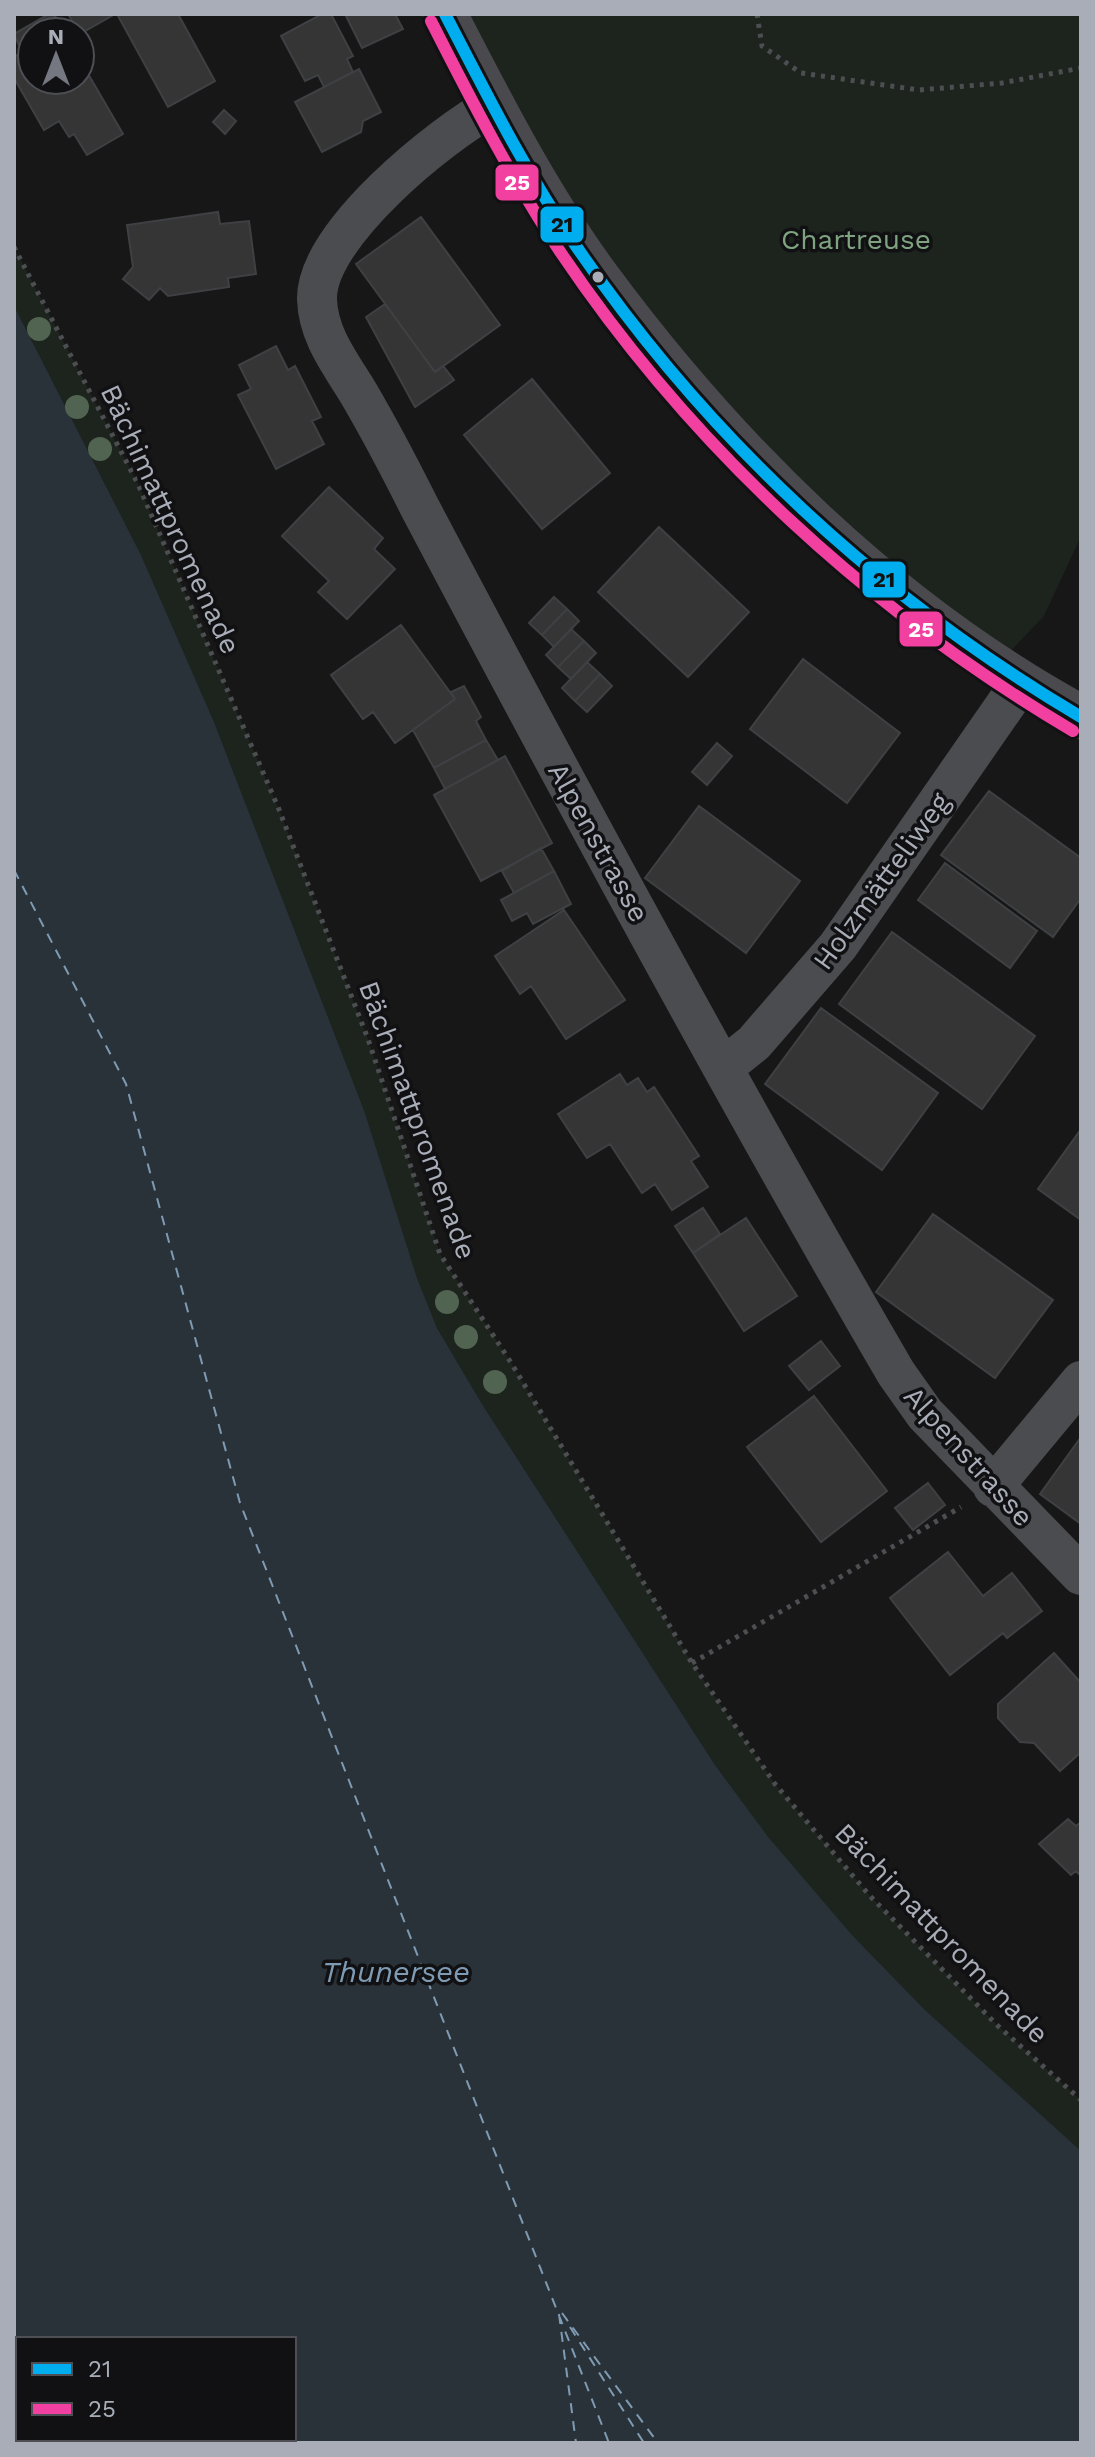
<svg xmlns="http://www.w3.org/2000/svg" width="1095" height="2457" font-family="'Work Sans',sans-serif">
  <rect width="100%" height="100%" fill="#171717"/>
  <path fill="#1d241e" d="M445,14H1081V536L1044,616L998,664L729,438Z
    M14,247L138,484L278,807L368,1039L440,1254L510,1361L692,1663L775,1784L870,1896L998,2026L1081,2100V2151L925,2010L852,1935L768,1838L715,1765L482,1404L437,1328L417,1278L365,1113L214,722L141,555L14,306Z"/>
  <path fill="#2a3239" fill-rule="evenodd" d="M14,306L141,555L214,722L365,1113L417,1278L437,1328L482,1404L715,1765L768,1837L852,1935L925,2010L1081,2151V2443H14ZM18,2339H294V2439H18Z"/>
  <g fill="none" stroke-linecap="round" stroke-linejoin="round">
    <path stroke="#7f9bb3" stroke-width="2" stroke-dasharray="10 8" stroke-linecap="butt" d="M14,870L126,1084L240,1503L609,2443
      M562,2313L658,2443
      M559,2314L576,2443
      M570,2327L644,2443"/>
  </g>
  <path fill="#353536" stroke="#3f4043" stroke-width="2" d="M49,14H54L64,32H32V80H80V60L123,134L87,155L74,134L69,137L59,121L44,130L14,78V57L22,52L14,34Z
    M68,14H115L80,34Z
    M117,14H178L215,81L168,107Z
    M322,14H331L353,56L347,59L353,72L324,87L318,75L305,81L281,36Z
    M345,14H395L403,29L362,48Z
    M359,69L381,112L363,121L361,132L322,152L295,102Z
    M224,110L236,121L225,134L213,122Z
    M218,212L220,224L249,221L256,274L228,278L229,287L168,296L160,288L149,300L123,279L133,267L127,225Z
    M421,217L500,325L435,372L356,264Z
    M385,304L435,372L443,366L454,380L415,407L366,317Z
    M276,346L288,370L295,366L321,417L312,421L324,444L276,469L238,395L251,389L239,365Z
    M532,379L610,473L542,529L464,435Z
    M329,487L383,538L374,549L395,569L347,619L318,592L329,581L282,536Z
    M659,527L749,612L688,677L598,592Z
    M554,597L567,609L542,635L529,623Z
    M567,609L579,621L554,647L542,635Z
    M401,625L455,699L395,743L373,712L363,719L331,675Z
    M571,629L584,641L558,667L546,655Z
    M584,641L596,653L571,679L558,667Z
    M803,659L900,733L847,803L750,729Z
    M587,662L600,674L575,701L562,688Z
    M600,674L612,686L587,712L575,701Z
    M464,686L481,717L476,721L486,740L434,768L413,730L455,699L451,692Z
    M486,740L498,760L445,789L434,768Z
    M717,743L732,756L707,785L692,772Z
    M505,756L552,843L481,881L434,795Z
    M989,791L1081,858V898L1053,937L941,855Z
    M699,806L800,881L746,953L645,878Z
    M541,848L554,871L514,893L502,871Z
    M945,863L1037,931L1010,968L918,900Z
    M554,871L571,904L533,924L527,913L512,921L501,900Z
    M564,910L625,1000L566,1039L531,986L520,994L495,956Z
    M892,932L1035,1036L982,1109L839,1004Z
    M821,1008L938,1093L882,1170L765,1084Z
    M620,1074L627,1085L638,1078L647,1092L654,1087L699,1156L691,1161L708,1187L672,1210L655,1184L642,1193L610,1144L587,1158L558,1114Z
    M1081,1129V1220L1038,1189Z
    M703,1208L720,1234L693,1253L675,1226Z
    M933,1214L1053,1300L995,1378L876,1292Z
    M746,1218L797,1296L744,1331L693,1253Z
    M821,1341L840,1366L809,1390L789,1366Z
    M814,1396L887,1491L821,1542L747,1447Z
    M1081,1437V1524L1040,1494Z
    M928,1483L945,1505L913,1530L895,1508Z
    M948,1552L983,1596L1012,1573L1042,1611L1007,1638L1003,1633L950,1675L890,1598Z
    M1054,1653L1081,1683V1752L1060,1771L1034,1743L1020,1742L998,1718V1704Z
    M1068,1819L1076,1826L1081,1822V1876L1076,1871L1071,1875L1039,1844Z"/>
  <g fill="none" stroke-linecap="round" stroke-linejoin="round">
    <path stroke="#4d4e52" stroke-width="5" stroke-dasharray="4 6" stroke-linecap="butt" d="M757,14L762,46L801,73L919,90L1002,83L1081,68
      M14,247L138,484L278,807L368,1039L440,1254L510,1361L692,1663L775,1784L870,1896L998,2026L1081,2100
      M692,1663L961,1507"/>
    <path stroke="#4b4c50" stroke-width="40" d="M493,106C440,135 316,235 317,299C318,336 341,364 359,394C380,430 400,468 419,506C573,798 730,1088 896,1373L925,1414L1081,1575
      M724,1067L754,1043L838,946L1022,681
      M993,1487L1081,1381"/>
    <path stroke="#4a4a4e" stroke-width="44" d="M445,14C491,103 537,194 597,276C726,451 888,612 1081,717"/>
    <g stroke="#111113" stroke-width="18">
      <path id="bus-1" d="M445,14C486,93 526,173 576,246C708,439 880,598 1081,717"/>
    </g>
    <g stroke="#111113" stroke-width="18">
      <path id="bus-2" d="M431,21C471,100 512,179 561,253C693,449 870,611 1073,731"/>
    </g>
    <use href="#bus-1" stroke="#00adef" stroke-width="12"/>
    <use href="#bus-2" stroke="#f240a1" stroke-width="12"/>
  </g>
  <g fill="#506451">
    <circle cx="39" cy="329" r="12"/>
    <circle cx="77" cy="407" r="12"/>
    <circle cx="100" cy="449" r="12"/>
    <circle cx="447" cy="1302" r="12"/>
    <circle cx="466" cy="1337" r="12"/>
    <circle cx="495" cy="1382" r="12"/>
  </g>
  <circle fill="#a8adb8" stroke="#111113" stroke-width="3" cx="598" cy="277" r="7"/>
  <g text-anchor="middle" stroke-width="7" stroke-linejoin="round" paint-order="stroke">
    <g font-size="28" fill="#7fa381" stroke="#111113">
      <text x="856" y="249">Chartreuse</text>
    </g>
    <g font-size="28" fill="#a8adb8" stroke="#111113">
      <text transform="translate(171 519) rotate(65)" y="10">Bächimattpromenade</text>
      <text transform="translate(599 842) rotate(61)" y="10">Alpenstrasse</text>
      <text transform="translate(881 881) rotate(-54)" y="10">Holzmätteliweg</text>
      <text transform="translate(418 1120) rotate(70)" y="10">Bächimattpromenade</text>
      <text transform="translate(969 1456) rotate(48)" y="10">Alpenstrasse</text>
      <text transform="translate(942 1933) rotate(46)" y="10">Bächimattpromenade</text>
    </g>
    <g font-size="30" font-style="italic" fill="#7f9bb3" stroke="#111113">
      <text x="396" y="1982">Thunersee</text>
    </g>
  </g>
  <g stroke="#111113" stroke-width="3">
    <rect x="494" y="163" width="46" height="39" rx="8" fill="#f240a1"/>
    <rect x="539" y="205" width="46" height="39" rx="8" fill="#00adef"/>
    <rect x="861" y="560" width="46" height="39" rx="8" fill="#00adef"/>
    <rect x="898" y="610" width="46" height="38" rx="8" fill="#f240a1"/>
  </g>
  <g font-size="22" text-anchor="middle" font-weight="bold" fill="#fff">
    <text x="517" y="190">25</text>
    <text x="921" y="637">25</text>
  </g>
  <g font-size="22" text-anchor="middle" font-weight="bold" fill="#111">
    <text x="562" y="232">21</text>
    <text x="884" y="587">21</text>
  </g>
  <rect width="1095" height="2457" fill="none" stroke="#a8adb8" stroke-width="32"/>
  <rect x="16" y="2337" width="280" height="104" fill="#111113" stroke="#4d4f55" stroke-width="2"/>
  <rect x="32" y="2363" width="40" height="12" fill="#00adef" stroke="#4d4f55" stroke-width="2"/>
  <text x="88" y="2377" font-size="24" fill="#a8adb8">21</text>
  <rect x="32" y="2403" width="40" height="12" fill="#f240a1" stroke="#4d4f55" stroke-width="2"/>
  <text x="88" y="2417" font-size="24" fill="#a8adb8">25</text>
  <g transform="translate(56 56)"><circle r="38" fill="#111113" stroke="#4d4f55" stroke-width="2"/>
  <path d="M0-6L14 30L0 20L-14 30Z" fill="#757880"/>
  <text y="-12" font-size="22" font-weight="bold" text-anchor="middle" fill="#a8adb8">N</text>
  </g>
</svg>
